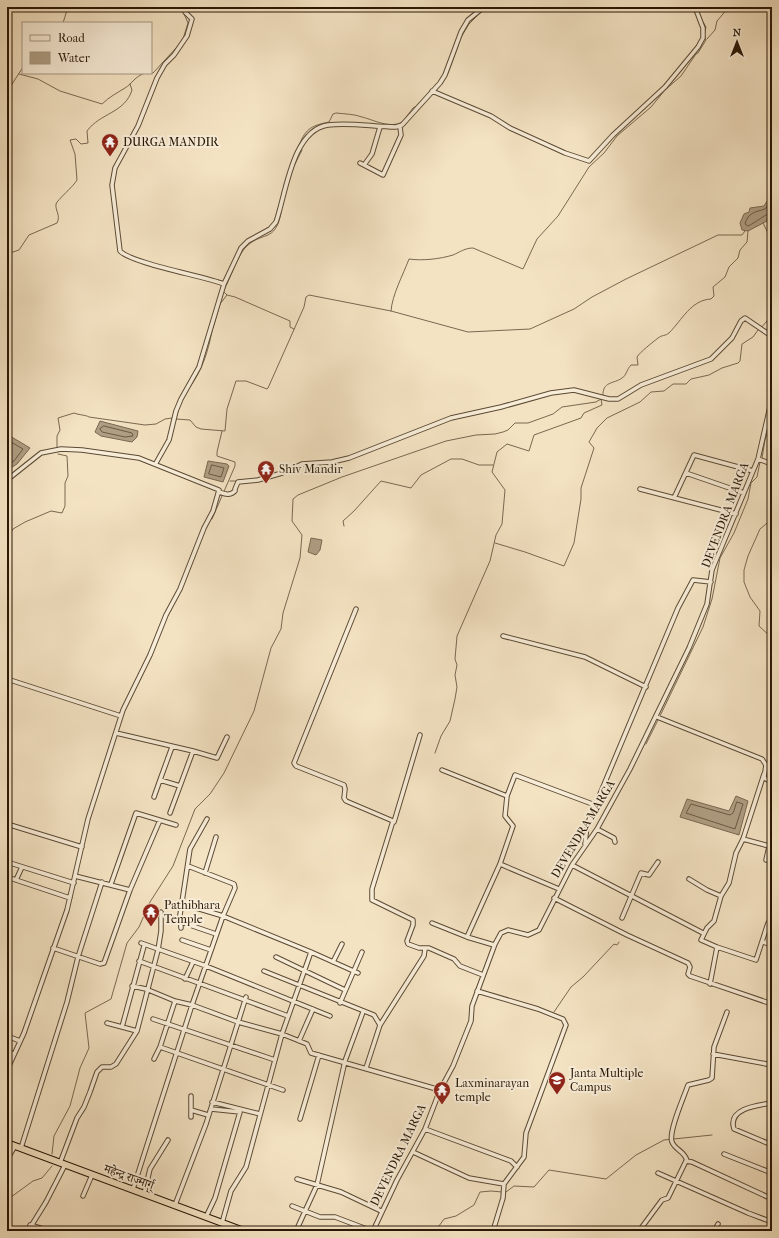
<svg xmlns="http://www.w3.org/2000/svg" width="779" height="1238" font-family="'IM FELL French Canon','Noto Serif Devanagari',serif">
  <rect width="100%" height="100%" fill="#f4e3c3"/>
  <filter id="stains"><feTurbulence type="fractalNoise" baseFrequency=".005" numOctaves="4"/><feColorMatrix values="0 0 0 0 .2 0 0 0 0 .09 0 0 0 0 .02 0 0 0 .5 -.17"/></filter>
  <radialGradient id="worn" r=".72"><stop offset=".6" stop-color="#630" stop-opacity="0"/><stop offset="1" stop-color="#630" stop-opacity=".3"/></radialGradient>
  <path fill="#af9e83" stroke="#796851" d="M769,198L772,202V215L767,218V221L748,231L742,230L740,223L744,214L749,212L750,208L764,206Z
    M100,421L138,431L137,437L132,442L101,436L95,432Z
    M10,436L30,448L17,464L9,469H7V440Z
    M208,461L227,464L229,466L223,482L204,477Z
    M311,538L322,540L320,550L316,555L308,552Z
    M736,796L748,801L739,835L680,817L687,799L729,811Z"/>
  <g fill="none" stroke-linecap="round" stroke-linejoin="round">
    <path stroke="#6c5a44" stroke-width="1" d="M772,204H769L765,209C756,212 748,212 745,224L748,226C755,223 767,213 772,212
      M104,426L132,433L133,436L125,437L102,432L100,429Z
      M7,442H11L23,449L14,461L7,465
      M212,465L224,468L221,477L209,474Z
      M737,802L743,804L735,829L686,813L691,804L730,815L733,813Z"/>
    <path stroke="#796851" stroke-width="1" d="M181,7L188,23L183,39
      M47,23H52
      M63,23L68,7
      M460,39L469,24L483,10
      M707,39L715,30L717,21L729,7
      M150,73H153L177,47
      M19,74L38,79L60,91L102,104C109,97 117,93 125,88C133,83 134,77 145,73
      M438,88L448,73L458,46
      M7,92L23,67
      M421,105L426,101
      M404,120L413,108L418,105
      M298,148C305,129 310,126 329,122L333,114L336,113C345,114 354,114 362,117C374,120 390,129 402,122
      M295,164L302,150
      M763,223L772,241
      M7,254L19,250L29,235L57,223C61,215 55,211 56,204C57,200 74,186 77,180L75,154L70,140L76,139L81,144L88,143L87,131C100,113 125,113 132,90L130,84
      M224,290C230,279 237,257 245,248C262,230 275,244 281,213
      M227,295L235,297L290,321V327L294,329
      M391,311C392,295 403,275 409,259C422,261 440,259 453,255C460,252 465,248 473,248L523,269L537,239L558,216L589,167L604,153L617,136L651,107L665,90L681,76L696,54L698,53L706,40L704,35L706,27L703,22
      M213,328L220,304L227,295L224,292
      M761,328L772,315
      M189,388C202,371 208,352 212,331
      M603,396C602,381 614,384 622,378C626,376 627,369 631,365H638L637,357C640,352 653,342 658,338C661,335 666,336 669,333C682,320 691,300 711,299L714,296L713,287L725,277L729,267L738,258L740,250L747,242L748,231
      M179,407L176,419L190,420L196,427L201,429L225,431L227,409L236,381H246L267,389L268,388L304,307L306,297L309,295L391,311L468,332L530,329L574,309L592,297L626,279L718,235H742L745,231
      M57,448V436L60,430L58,418L74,413C79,415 86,415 89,417L145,425L156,424L165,419L172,418
      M762,458L765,440L772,417
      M259,478L263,476
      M230,481H237
      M212,519L235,466V462L217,456V452L222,431
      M772,519L760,529L748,556L744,570V582L750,597L760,611L759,626L772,638
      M344,526L343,521L354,511L381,481L411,488L421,475L451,459H462L479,465H493
      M7,539L13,529L25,522L51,511L62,513L65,506V483L68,476L67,456L58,454
      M495,543L525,552L564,566L574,543L581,499V488L594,448L589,442L597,428L607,418L640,402L651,392L664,391L673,384H686L691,379L709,375L722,368L738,363L740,361L742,344L753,337L758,330
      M660,716L703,627L712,599L720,558L734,533L748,499L751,483L757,477L760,462
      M771,742L772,740
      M646,744L658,720
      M554,1012L571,987L583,977L614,944L617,945L619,942
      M52,1154L54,1136L70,1106L80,1068L89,1048L85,1013L111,999L127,943L139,927L150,902L173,866L195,809L210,794L224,773L254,711L271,648L281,629L283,613L300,558L302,535L292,521L293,499L298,495L342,477L446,441L476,435L495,434L503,432L508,430L515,423H528L553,414L562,407L596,402L601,399L602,405L584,413L581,418L534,435L529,451L507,444L497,452L492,472L505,490L502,524L496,535L490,561L457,636L455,659L457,665L455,675L457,687L455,699L450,721L441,736L435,753
      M506,1192L514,1186L534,1187L549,1170L606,1179L636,1155L664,1140L712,1135
      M7,1200L33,1181L42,1178L52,1166
      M431,1231L439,1226L444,1219L456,1216L474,1205L480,1192L491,1191L502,1192"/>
    <g stroke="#5b4a35" stroke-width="5.5">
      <path id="minor" d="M183,7L185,12L192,19L187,36L174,55L165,64L157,78L138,126L115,168L112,185L120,251C131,263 203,276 224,284
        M432,91L491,116L510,128L565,153L589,161L613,135L665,87L698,47L703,38V28L695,7
        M360,163L383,175L401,135L400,127
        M364,165L372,154L380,127
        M772,328L770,335L772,365
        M758,459L772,464
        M156,463L169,440L176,411L181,399L199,367L224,284L241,248L248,241L270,229L276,222C286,194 292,130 328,125C350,122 374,127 396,127L402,125L440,83L445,75L461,32L468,20L484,7
        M686,473L744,493
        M7,480L41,453L61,449L82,450L139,458L219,490L213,511L204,528L180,589L166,615L150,655L123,710L88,819L67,910L24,1033L7,1070
        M640,489L736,514
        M219,492C225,494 230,496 235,491V489L238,482L258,480L282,473L302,464L332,462L349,458L451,418L501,407L551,393L574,390L609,399H618L641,385L711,359L732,338L741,321L745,318L770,335
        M674,498L694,455L753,471
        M356,609L294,763L296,766L344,785L345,789L344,798L346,801L393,821L372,889V900L413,920V925L407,941L408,944L419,948H429L454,959L460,966L483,975
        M503,636L585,657L646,687
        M7,679L121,716
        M657,717L762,759L766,765L764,778L772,782
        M116,733L193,751
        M442,770L507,796
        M764,774L743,839L736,853L729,883L721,896L714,921L707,928L701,940L717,947L756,960L768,923
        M160,780L172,747
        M154,797L160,780L180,786
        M170,813L193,751L217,758L227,737
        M394,822L420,735
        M7,824L82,847
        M597,829L614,838L615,842
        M743,839L769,846
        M585,844L587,825L678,608L693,580L711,582
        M766,860L772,833
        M7,862L74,883
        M500,864L513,826L505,816L507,796L515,775L595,805
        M572,865L703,933
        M205,873L216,837
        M75,876L130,890
        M7,877L70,898
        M689,879L707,890L721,896
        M16,880L22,867
        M111,884L136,813L176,825
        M554,898L627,935L688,963L690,967L688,974L690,976L772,1004
        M183,904L223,916L311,952L358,973
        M622,918L641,873L649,875L658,862
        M181,922L216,934
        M432,923L467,937
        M181,928L180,915L190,849L207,819
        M182,940L211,950
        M763,942L772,945
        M141,943L206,966L330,1016
        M494,945L467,937L500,864L559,889
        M53,948L100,964L104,963L130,890L160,820
        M276,957L345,990
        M139,961L288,1016
        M333,962L342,944
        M264,971L374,1015L380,1025
        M185,979L193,962
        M710,984L717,947
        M132,986L146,989L175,1001L192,1005L238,1022L282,1034L307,1044L311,1053L440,1090
        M477,991L538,1009L563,1019L566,1025L526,1133L524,1157L504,1184L503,1198L493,1231
        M340,1003L362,952
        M153,1019L275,1060
        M107,1023L137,1031
        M122,1027L144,946
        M7,1036L20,1041
        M299,1041L313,1009
        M160,1047L283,1090
        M7,1051L14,1054
        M713,1054L772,1065
        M154,1059L160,1047L175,1001
        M366,1068L380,1025L424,956L425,949
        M191,1096V1110L208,1115
        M212,1102L260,1114
        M772,1103C759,1105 727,1108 734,1129L772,1145
        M191,1110V1117
        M300,1119L319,1055
        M425,1129L511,1161L517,1167
        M21,1148L67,1002L78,957L102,882
        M413,1152L469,1178L504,1184
        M724,1154L772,1173
        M7,1160L15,1146
        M687,1161C685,1151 675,1150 672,1142C668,1132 684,1097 688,1085L709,1080L712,1078L714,1047L727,1012
        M60,1163L77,1118L84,1107L90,1092L97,1072L102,1067H111L116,1064L137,1031L158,950L161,931V912
        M658,1173L748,1213L772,1222
        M297,1179L341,1192L381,1211
        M133,1189L192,1005L223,916L235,888L234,884L188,866
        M144,1194L150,1169L168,1140
        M83,1196L92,1175
        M175,1205L206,1124L246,997
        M292,1206L320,1217H335L372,1231
        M206,1217L215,1198L240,1112L211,1109L210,1111
        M222,1223L231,1191L246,1167L282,1034L311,952
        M30,1225L50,1231
        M493,1229L504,1231
        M28,1231L46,1202L65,1165
        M296,1231L317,1185L345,1061L363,1012
        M373,1231L397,1180L425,1129L440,1090L453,1066L471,1021L472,1006L495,944L501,933L508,930L528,935L539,930L572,865L597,829L630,769L689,648L707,604L712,570L758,459L772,398
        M639,1231L662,1200L668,1198L686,1161L692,1162L772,1199
        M714,1231L718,1224"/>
    </g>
    <g stroke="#281706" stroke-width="8">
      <path id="trunk" d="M7,1143L244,1231"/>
    </g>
    <use href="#minor" stroke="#f8edd8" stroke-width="3.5"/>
    <use href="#trunk" stroke="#f4e3c3" stroke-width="6"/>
  </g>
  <defs>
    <g id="temple-pin" transform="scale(0.9)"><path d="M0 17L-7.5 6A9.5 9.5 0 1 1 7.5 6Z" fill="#8f2418" stroke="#f8edd8"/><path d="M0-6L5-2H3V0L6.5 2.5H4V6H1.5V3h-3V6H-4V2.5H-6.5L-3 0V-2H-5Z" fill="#fff"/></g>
    <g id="university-pin" transform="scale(0.9)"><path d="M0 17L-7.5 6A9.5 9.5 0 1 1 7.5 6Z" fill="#8f2418" stroke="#f8edd8"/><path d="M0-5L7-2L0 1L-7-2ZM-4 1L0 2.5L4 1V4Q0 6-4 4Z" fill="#fff"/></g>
  </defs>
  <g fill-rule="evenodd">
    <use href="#temple-pin" x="110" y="142"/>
    <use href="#temple-pin" x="266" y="469"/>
    <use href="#temple-pin" x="151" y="912"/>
    <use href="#university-pin" x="557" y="1080"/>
    <use href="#temple-pin" x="442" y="1090"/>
  </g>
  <g text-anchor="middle" stroke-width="4" stroke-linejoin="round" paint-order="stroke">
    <g font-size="12" fill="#281706" stroke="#f8edd8" text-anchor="start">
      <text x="123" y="146">DURGA MANDIR</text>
      <text x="279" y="473">Shiv Mandir</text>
      <text x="164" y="909">Pathibhara<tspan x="164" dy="14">Temple</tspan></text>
      <text x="570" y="1077">Janta Multiple<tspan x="570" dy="14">Campus</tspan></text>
      <text x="455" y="1087">Laxminarayan<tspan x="455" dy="14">temple</tspan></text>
    </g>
    <g font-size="12" fill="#281706" stroke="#f8edd8">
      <text transform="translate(725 515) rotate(-69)" y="4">DEVENDRA MARGA</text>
      <text transform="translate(583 829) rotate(-59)" y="4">DEVENDRA MARGA</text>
      <text transform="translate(398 1155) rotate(-64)" y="4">DEVENDRA MARGA</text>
      <text transform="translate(129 1177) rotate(20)" y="4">महेन्द्र राज्मार्ग्</text>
    </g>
  </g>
  <rect width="779" height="1238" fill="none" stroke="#f4e3c3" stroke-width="24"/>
  <rect x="8" y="8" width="763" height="1222" fill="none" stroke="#281706" stroke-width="2"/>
  <rect x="12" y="12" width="755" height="1214" fill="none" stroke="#281706"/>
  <rect x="22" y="22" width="130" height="52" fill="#f8edd8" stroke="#a59784"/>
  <rect x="30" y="35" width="20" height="6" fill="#f8edd8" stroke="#a59784"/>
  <text x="58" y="42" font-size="12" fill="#281706">Road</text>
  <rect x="30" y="52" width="20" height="12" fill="#af9e83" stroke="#a59784"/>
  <text x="58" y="62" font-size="12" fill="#281706">Water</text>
  <g transform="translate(737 42)" stroke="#f8edd8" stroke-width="3" paint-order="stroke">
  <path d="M0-3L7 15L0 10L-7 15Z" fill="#281706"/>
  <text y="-6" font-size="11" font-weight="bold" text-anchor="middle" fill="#281706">N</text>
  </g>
  <rect width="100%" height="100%" filter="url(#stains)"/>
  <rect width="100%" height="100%" fill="url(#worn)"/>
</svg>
